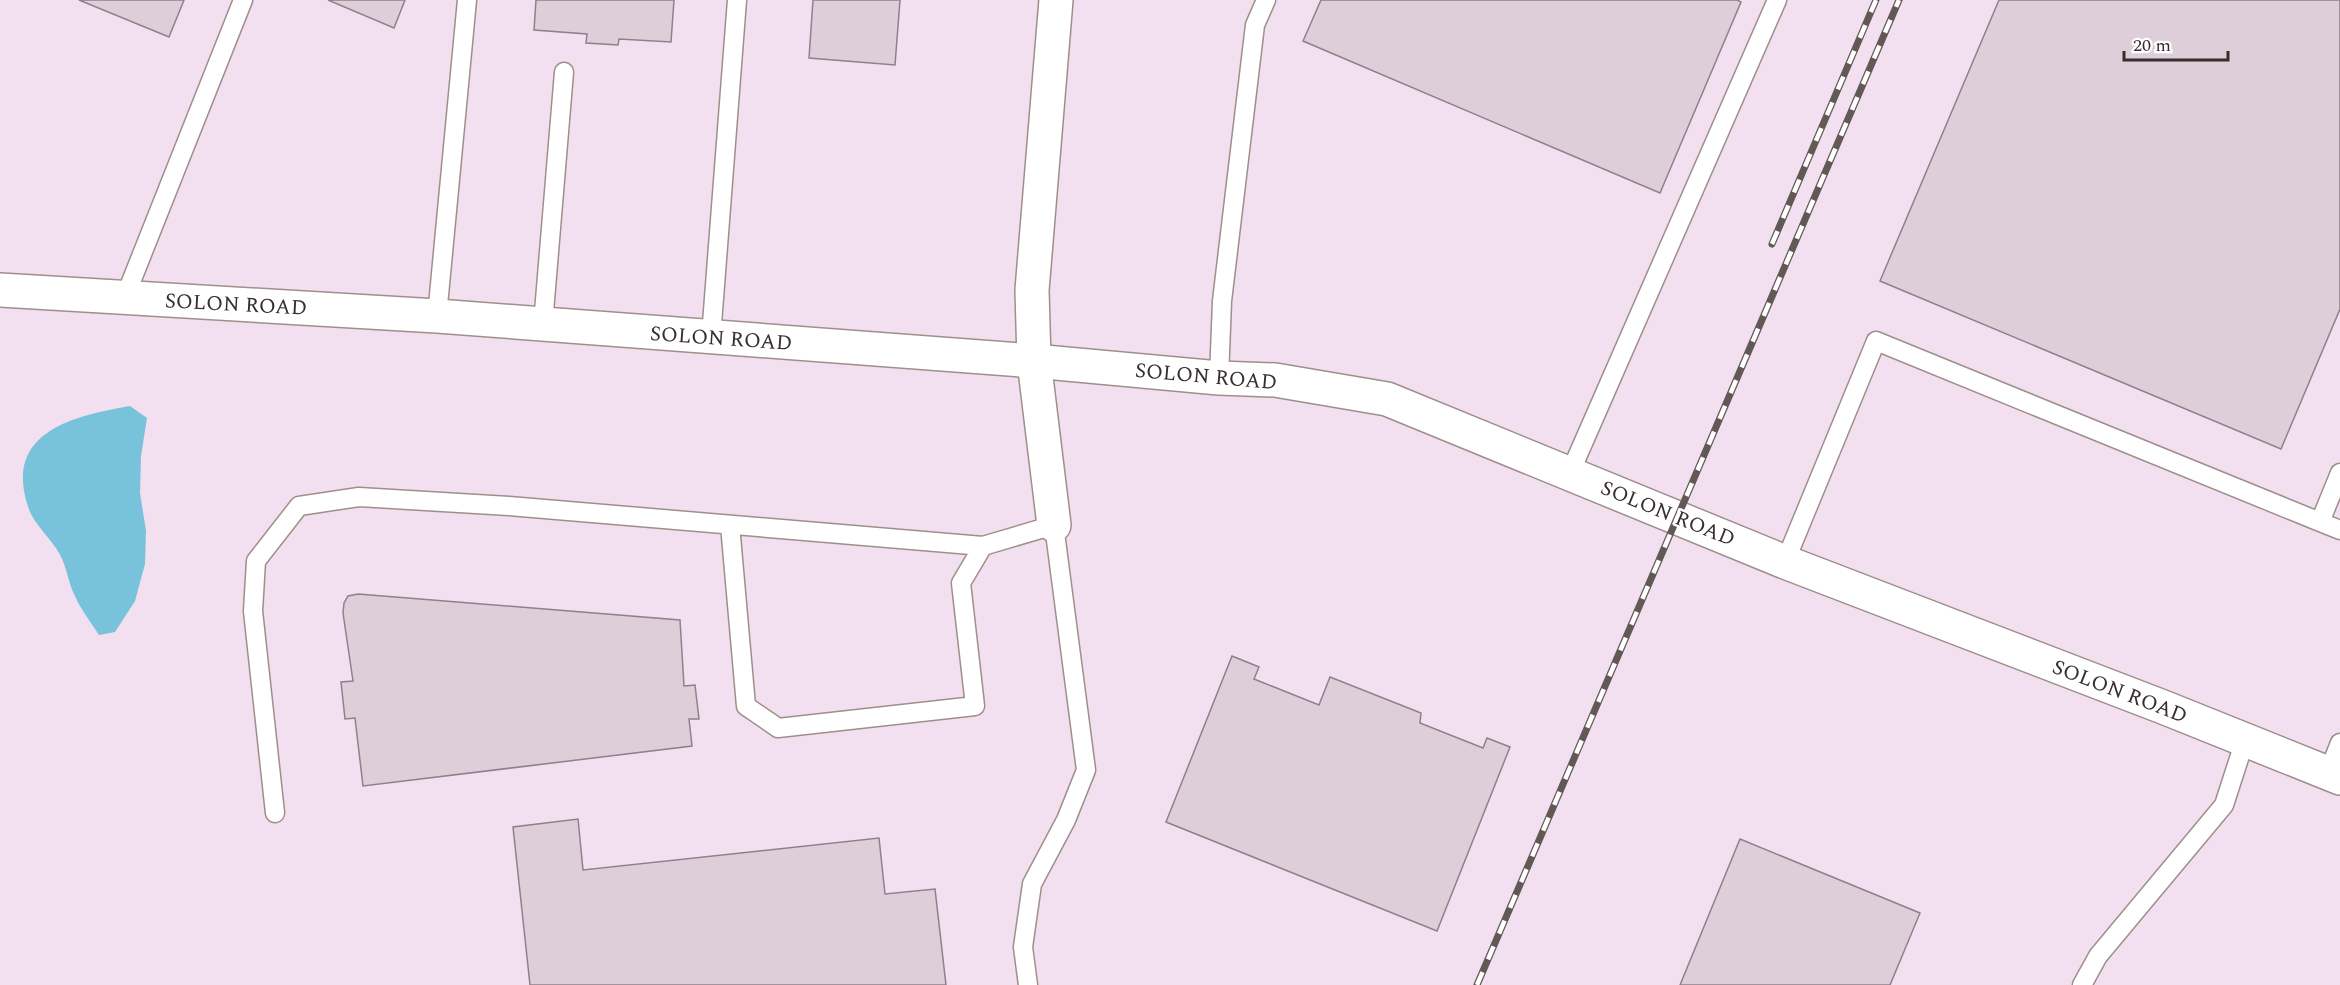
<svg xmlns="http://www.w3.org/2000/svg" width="2340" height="985" font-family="Spectral,serif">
  <rect width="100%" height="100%" fill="#feece5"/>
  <path fill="#f2dff0" d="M0,0H2340V985H0Z"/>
  <path fill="#78c2dc" d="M130,406L147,418L141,456L140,493L146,531L145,564L135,601L115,632L99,635C91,622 81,610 75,596C68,583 67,566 59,553C51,539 37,527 30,512C0,433 72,416 130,406Z"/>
  <path fill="#ddced9" stroke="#8e818b" stroke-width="1.5" d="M79,0H184L169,37Z
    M328,0H405L394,28Z
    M536,0H674L671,42L619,39L618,45L586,43L587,34L534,30Z
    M813,0H900L895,65L809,58Z
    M1321,0H1737L1741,2L1660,193L1303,41Z
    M1999,0H2340V309L2281,449L1880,281Z
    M358,594L680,620L684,686L695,685L699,719H689L692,746L363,786L355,718L345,719L341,682L353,681L343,613L344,603L348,596Z
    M1232,656L1259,667L1254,679L1319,705L1330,677L1421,713L1420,723L1483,748L1487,738L1510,747L1437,931L1166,822Z
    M578,819L583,870L879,838L885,894L935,889L946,985H530L513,827Z
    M1740,839L1920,913L1890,985H1680Z"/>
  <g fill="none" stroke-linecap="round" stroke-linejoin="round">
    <g stroke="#9f8f89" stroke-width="21">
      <path id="lane" d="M125,297L243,0
        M437,316L467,0
        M543,324L564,72
        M711,337L737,0
        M1219,378L1222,301L1255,25L1266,0
        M1570,473L1777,0
        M2340,473L2320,522L2340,530
        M730,525L746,706L778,728L975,706L961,583L983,546
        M1785,562L1876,341L2320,522
        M2328,773L2340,743
        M275,813L253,611L256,561L299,506L359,497L509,506L983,546L1054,525L1086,770L1066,820L1032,884L1023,947L1028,985
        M2082,985L2098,956L2224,805L2245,740"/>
    </g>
    <g stroke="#9f8f89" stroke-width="36">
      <path id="street" d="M1054,525L1034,361L1032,290L1056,0"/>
    </g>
    <g stroke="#9f8f89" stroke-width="36">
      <path id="secondary" d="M0,290L437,316L1034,361L1219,378L1275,380L1387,399L1785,562L2163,707L2340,778"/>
    </g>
    <use href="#lane" stroke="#fff" stroke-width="18"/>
    <use href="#street" stroke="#fff" stroke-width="33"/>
    <use href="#secondary" stroke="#fff" stroke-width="33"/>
    <g stroke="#625956" stroke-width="7">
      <path id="rail" d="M1772,244L1876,0
        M1477,985L1899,0"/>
    </g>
    <use href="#rail" stroke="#fff" stroke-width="4.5" stroke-dasharray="14" stroke-linecap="butt"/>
  </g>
  <g text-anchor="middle" stroke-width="5" stroke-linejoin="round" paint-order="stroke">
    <g font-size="21" fill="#362f2d" stroke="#fff">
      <text transform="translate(236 304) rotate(3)" y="7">SOLON ROAD</text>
      <text transform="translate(721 338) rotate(4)" y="7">SOLON ROAD</text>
      <text transform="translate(1206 376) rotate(5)" y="7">SOLON ROAD</text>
      <text transform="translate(1668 513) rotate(22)" y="7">SOLON ROAD</text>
      <text transform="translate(2120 691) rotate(21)" y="7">SOLON ROAD</text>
    </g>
  </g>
  <path d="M2124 51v9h104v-9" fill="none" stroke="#362f2d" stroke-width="3"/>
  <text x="2133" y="51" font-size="18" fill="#362f2d" stroke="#ffffff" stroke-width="4.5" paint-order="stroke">20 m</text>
</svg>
